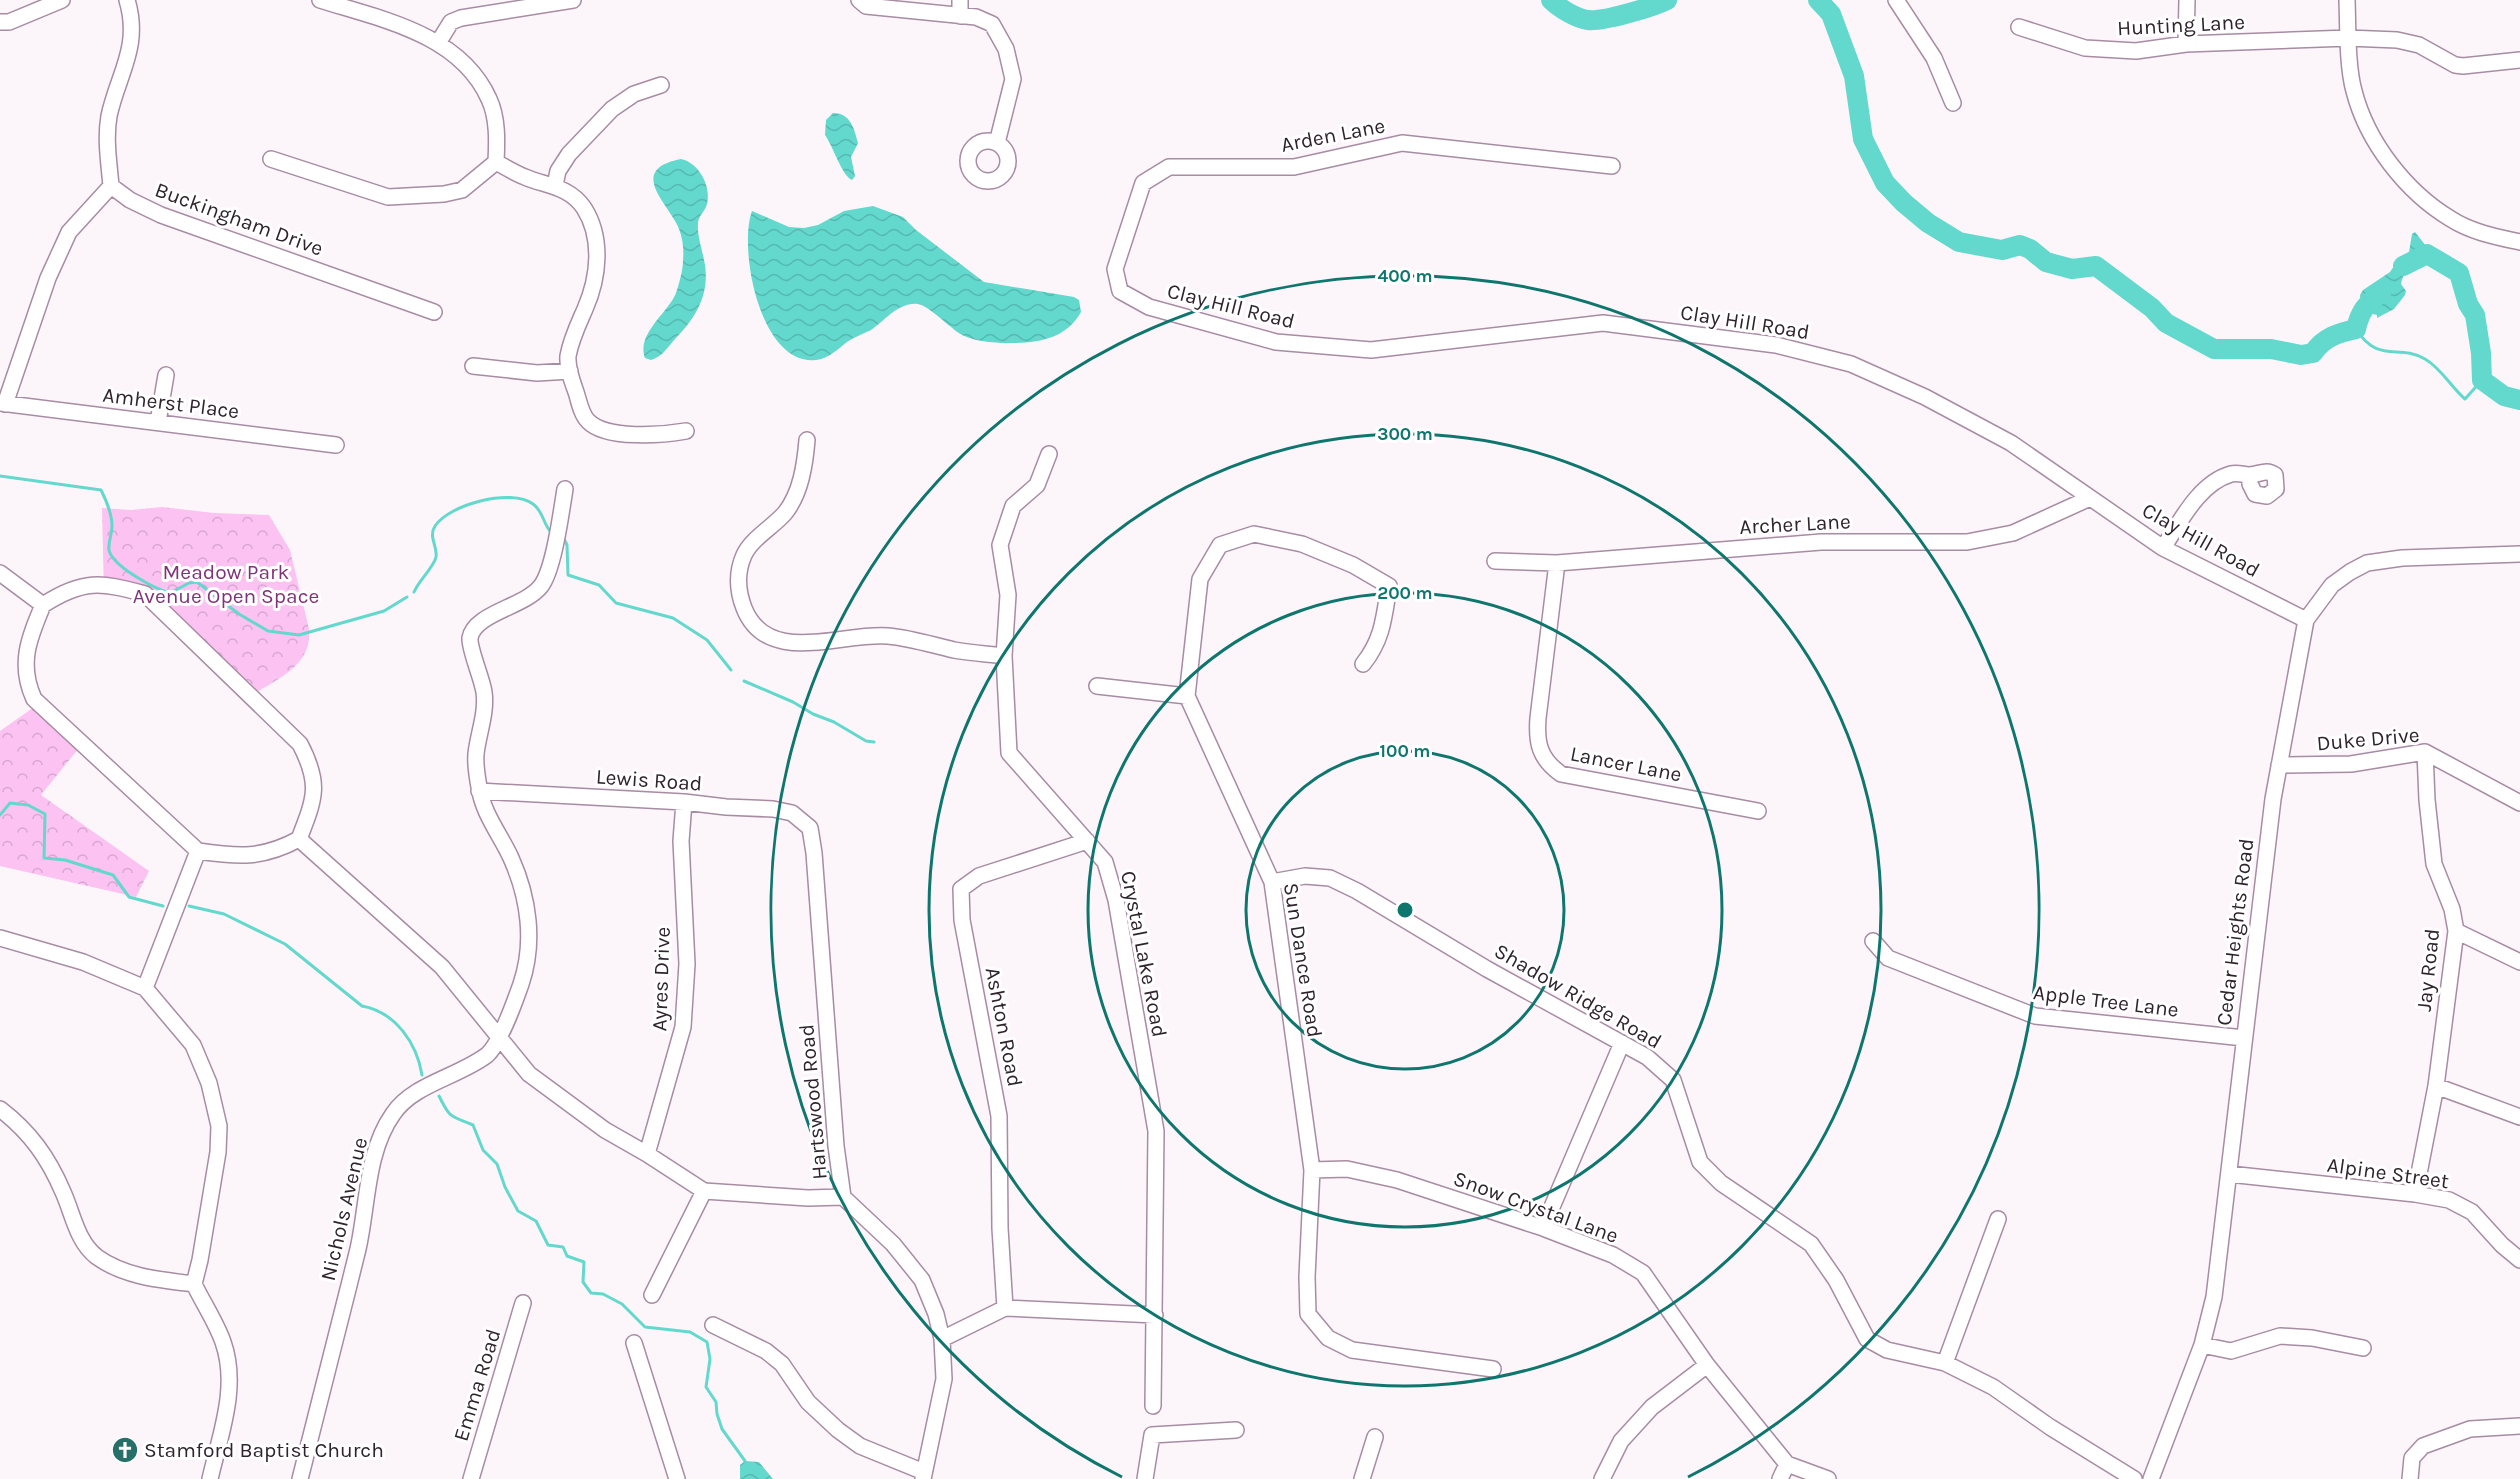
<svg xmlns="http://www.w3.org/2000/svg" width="2520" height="1479" font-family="Karla,sans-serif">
  <defs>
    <pattern id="park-crowns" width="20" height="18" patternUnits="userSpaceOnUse" patternTransform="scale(1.5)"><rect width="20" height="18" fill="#fbc2f2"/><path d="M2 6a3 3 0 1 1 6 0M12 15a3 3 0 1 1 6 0" fill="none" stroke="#d7a7d0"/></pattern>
    <pattern id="water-waves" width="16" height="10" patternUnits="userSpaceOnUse" patternTransform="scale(1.5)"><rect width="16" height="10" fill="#63d8cd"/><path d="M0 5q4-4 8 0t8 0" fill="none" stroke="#56b9b0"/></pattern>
  </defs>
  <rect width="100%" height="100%" fill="#fcf6fb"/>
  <path fill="url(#park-crowns)" d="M162,507L214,513L269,515L290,550L309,629C313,667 273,681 245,699L139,600L113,593L104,594L102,508L131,510Z
    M47,698L52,711L83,743L41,795L149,871L136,897L0,866V731Z"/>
  <path fill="url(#water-waves)" d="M833,113C851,113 854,129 858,143L851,157L855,176L852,180C842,176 833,146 825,135L826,120Z
    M681,159C700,163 713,189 706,207C703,213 698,217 698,224C697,235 702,249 704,260C711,292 697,317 675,339C668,347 662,357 651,360L645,358C636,334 668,313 676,293C679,284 683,270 683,261C684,251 683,239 679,229C670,205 625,170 681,159Z
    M873,206L903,217L916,230L984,282L1074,297L1079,300L1081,312C1067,337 1043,342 1016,343C997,343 980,343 962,335C950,328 928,305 918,304C898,302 885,321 871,330C863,334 854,337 847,342C838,349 828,359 816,360C760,366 738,249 752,211L789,227L804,228L818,225L844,211Z
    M2415,232L2426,246L2428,262C2414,266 2404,269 2401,284L2406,291L2405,295L2394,309L2377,318V315L2361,311L2360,295L2363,290L2390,272L2398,260L2409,252L2412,234Z
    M745,1461L759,1462L773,1479H740V1465Z"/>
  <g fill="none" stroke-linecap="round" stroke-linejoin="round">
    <path stroke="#63d8cd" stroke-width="3" d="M2356,329C2379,365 2398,343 2425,359C2441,368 2451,387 2465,399L2482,380
      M0,476L101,490C106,500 112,515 112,526C112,534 108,543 109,550C112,566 155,589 170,593L189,583L197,582L239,614L268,631L299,635L384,611L407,597
      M562,535L567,545L568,575L599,585L616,603L673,618L707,640L731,670
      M414,592C419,580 434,567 436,557C438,547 428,537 435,526C450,504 511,488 533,504C543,511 543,523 550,531
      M744,681L793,702L813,714L834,722L866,741L874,742
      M0,815L10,803L28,805L45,814L44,858L65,860L113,875L129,897L163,906
      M189,906L224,914L285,944L362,1006C396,1012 417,1044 422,1075
      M439,1096C451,1120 450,1115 473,1125L483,1150L497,1164L505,1187L518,1211L536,1221L548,1245L563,1247L567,1256L584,1262L583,1282L591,1293L603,1294L622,1304L645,1327L690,1332L707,1342L710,1359L706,1387L716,1402L717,1414L722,1429L745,1461"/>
    <path stroke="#63d8cd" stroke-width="20" d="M1551,0C1559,8 1577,19 1588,20C1603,22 1653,7 1667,0
      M1818,0L1831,14L1854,76L1863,139L1885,183L1904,203L1928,223L1959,242L2002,250L2020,245L2030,249L2046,262L2072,269L2096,266L2152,308L2166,323L2214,349H2271L2301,355L2313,353C2324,337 2338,333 2356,329C2360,311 2366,304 2381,293
      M2403,266L2427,254L2459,273L2468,304L2475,315L2481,353L2482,380L2504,396L2520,400"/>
    <g stroke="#a78ca3" stroke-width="18">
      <path id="minor" d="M127,0C141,47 118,74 109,116C105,139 109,163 111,186L130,200L161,215L434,312
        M320,0C381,19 460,34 489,99C498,118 497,142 496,162C505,167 515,173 525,177C546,186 569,186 584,208C603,238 599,277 585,309C578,325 571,339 568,356C567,368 572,381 576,392C579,401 581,414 588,421C606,440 663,435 686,431
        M859,0L866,6L976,17L992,24L1006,49L1013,79L997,143
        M1896,0L1934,58L1953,103
        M2347,0C2348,27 2347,66 2354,91C2367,142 2406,192 2451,219C2471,232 2497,237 2520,242
        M960,16V0
        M0,22H9L62,0
        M2019,27L2085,48L2136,51L2186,44L2348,38L2397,40L2419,45L2455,65L2463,66L2520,60
        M438,43L451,22L461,18L573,0
        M2186,44L2187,0
        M968 161a20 20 0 1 1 40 0a20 20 0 1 1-40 0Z
        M271,159L388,197L444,194L462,190L496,162
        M1612,166L1402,143L1294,167H1169L1143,183L1115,269L1120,291L1149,307L1276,342L1371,350L1603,323L1776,345L1851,364L1925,397L2011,443L2163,548L2306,620
        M555,185L558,171L569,154L612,109L634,94L661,85
        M473,366L537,373L570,371
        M0,403L336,445
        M5,404L48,278L69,232L111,186
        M158,422L166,375
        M807,440C805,464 801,493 785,513C773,527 752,538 744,555C736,573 737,590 744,608C767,667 842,632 888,636C911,638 932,645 954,650C971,653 988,654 1004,656
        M1049,454L1037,485L1013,506L1000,545L1008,595L1004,656L1009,753L1105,862L1116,900L1156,1131L1153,1406
        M2163,548C2180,522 2199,483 2231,474C2238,472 2243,475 2249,475C2260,475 2265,468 2275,475L2276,489L2267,496L2255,494L2250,484V475
        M1495,561L1557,563L1821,542H1967L2013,533L2090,498
        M1557,563L1538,718C1536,744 1540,759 1561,774L1758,811
        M0,573L43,605
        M43,605C29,638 18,664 34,699L198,851C239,857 262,859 299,839
        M43,605C83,579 101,582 145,594L300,744C321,784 315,798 299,839
        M1363,664C1383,639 1384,617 1389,586L1353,565L1302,544L1254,534L1220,545L1200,579L1187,696L1272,882L1312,1170L1307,1277L1308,1314L1328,1338L1352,1350L1493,1369
        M1097,686L1187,696
        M2279,765L2351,764L2425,752L2520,803
        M479,791L684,802L726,807L773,809L792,813L810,828L814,853L836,1146L843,1197L893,1244L922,1280L936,1314L942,1339L944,1379L923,1479
        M299,839L442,967L529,1074L605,1130L647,1154L704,1191L808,1198L843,1197
        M1272,882L1305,876L1330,878L1357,891L1487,969L1647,1057L1673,1080L1700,1162L1721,1183L1811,1244L1836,1280L1867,1339L1887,1350L1945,1363L1993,1387L2050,1427L2134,1479
        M2456,931L2520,962
        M0,938L83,962L145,988L193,1045L209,1083L219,1126L218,1152L200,1260L194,1284
        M1873,941L1888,958L2035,1016L2244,1038
        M145,988L198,851
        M2436,1086L2520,1117
        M0,1109C30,1132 48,1157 63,1192C73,1214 77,1242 97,1257C125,1277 161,1280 194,1284
        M647,1154L683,1027L687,964L681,841L684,802
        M1312,1170L1347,1169L1397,1180L1543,1228L1613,1255L1643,1273L1707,1365L1787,1464L1828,1479
        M2229,1174L2415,1194L2449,1200L2472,1212L2502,1245L2520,1260
        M2415,1194L2436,1086L2456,931L2452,909L2434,864L2427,800L2425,752
        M1543,1228L1622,1043
        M194,1284C203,1303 216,1322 223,1342C239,1387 220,1435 210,1479
        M652,1295L704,1191
        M1005,1308L1000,1228L999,1116L962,920L961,889L979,876L1087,841
        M713,1325L766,1351L782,1364L808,1402L838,1430L860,1446L924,1472
        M942,1339L1005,1308L1155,1315
        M634,1343L677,1479
        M2202,1345L2231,1351L2280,1336L2312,1338L2363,1348
        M1945,1363L1998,1219
        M300,1479C319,1403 339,1326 358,1249C368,1205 366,1152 393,1114C413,1084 458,1077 487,1055C500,1044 515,1001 521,984C535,943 529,898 511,858C500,834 483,814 479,787C477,776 475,765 476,754C478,734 487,713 484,692C482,678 469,649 470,638C474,613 525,607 541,586C554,569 561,513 565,489
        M471,1479L523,1303
        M1145,1479L1152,1435L1236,1430
        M1362,1479L1375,1437
        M1602,1479L1621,1441L1652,1407L1707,1365
        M1780,1479L1787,1464
        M2151,1479L2202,1345L2214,1297L2273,799L2306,620L2332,585L2350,572L2367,563L2402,558L2520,554
        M2410,1479L2412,1458L2423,1446L2470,1429L2520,1426"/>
    </g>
    <use href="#minor" stroke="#fff" stroke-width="15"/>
  </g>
  <g fill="none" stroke="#0f766e" stroke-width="3">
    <circle cx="1405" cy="910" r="159"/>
    <circle cx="1405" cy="910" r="317"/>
    <circle cx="1405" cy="910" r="476"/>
    <path d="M1122 1477A634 634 0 1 1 1688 1477"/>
  </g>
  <defs>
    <g id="church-disc" transform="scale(1.35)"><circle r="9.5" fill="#277069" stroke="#fff"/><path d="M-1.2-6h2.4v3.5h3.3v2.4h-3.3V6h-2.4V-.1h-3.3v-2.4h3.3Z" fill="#fff"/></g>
  </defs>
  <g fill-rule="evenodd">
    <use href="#church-disc" x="125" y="1450"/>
  </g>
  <g text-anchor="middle" stroke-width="6" stroke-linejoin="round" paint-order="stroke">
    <g font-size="21" fill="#2f242d" stroke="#fff">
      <text transform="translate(2181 25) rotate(-3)" y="7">Hunting Lane</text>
      <text transform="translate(1333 135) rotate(-11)" y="7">Arden Lane</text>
      <text transform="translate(239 219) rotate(20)" y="7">Buckingham Drive</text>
      <text transform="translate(1231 306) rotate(14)" y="7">Clay Hill Road</text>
      <text transform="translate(1745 322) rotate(9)" y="7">Clay Hill Road</text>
      <text transform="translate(171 403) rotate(7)" y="7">Amherst Place</text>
      <text transform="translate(1795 524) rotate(-3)" y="7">Archer Lane</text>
      <text transform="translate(2201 540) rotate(29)" y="7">Clay Hill Road</text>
      <text transform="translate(2368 739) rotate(-5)" y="7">Duke Drive</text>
      <text transform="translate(1626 764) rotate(11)" y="7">Lancer Lane</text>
      <text transform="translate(649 780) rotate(4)" y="7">Lewis Road</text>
      <text transform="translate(2235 932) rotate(-83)" y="7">Cedar Heights Road</text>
      <text transform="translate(1144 954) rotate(79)" y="7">Crystal Lake Road</text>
      <text transform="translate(1303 960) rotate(81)" y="7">Sun Dance Road</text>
      <text transform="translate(2428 970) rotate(-84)" y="7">Jay Road</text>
      <text transform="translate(661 979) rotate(-88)" y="7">Ayres Drive</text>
      <text transform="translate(1578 996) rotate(30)" y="7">Shadow Ridge Road</text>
      <text transform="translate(2106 1001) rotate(7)" y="7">Apple Tree Lane</text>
      <text transform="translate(1004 1027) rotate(79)" y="7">Ashton Road</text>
      <text transform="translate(813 1102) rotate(-95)" y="7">Hartswood Road</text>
      <text transform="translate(2388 1173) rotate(8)" y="7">Alpine Street</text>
      <text transform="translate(1536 1207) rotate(20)" y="7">Snow Crystal Lane</text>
      <text transform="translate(344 1209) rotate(-77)" y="7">Nichols Avenue</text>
      <text transform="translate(477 1385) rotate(-73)" y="7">Emma Road</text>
    </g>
    <g font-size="21" fill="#7f3378" stroke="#fff">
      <text x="226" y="579">Meadow Park<tspan x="226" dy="24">Avenue Open Space</tspan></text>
    </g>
    <g font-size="21" fill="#2f242d" stroke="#fff" text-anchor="start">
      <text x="144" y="1457">Stamford Baptist Church</text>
    </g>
  </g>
  <circle cx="1405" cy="910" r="9" fill="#0f766e" stroke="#fff" stroke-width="3"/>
  <g font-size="18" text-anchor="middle" font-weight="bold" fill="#0f766e" stroke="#fff" stroke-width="6" stroke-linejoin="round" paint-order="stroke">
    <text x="1405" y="282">400 m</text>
    <text x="1405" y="440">300 m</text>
    <text x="1405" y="599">200 m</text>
    <text x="1405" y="757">100 m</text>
  </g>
</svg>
